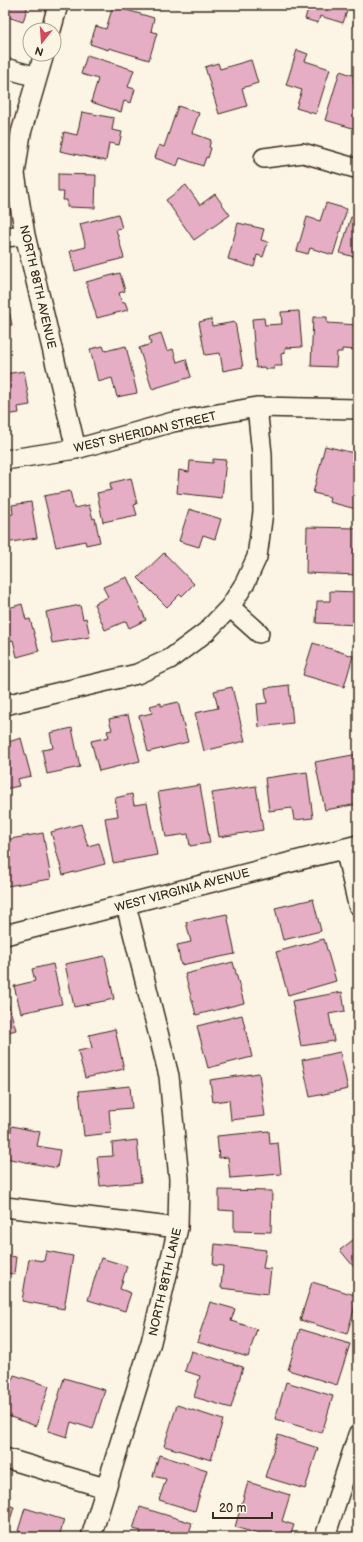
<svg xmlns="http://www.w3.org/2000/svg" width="363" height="1542" font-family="'Balsamiq Sans',sans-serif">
  <rect width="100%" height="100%" fill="#fcf5e5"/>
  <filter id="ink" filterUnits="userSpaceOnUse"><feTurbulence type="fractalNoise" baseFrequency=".025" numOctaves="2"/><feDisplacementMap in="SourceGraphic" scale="8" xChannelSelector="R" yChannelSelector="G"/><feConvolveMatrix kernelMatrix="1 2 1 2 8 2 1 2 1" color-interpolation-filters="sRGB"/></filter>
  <g filter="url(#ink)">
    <path fill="#e5aec4" stroke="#3b2a1e" d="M5,5H28L23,22L5,16Z
      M143,5H161L159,10Z
      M309,5H349L343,23L320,16L318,23L305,19Z
      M113,6L154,18L151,31L157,33L149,60L109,48L108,50L90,44L96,26L106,29Z
      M358,8V27L353,26Z
      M297,50L308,54L305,61L330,69L316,114L296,108L302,90L286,85Z
      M87,55L134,70L128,87L135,89L131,103L124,101L121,112L91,102L98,79L81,74Z
      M251,60L258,83L242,88L247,106L219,114L205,67L218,63L220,69Z
      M340,71L355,76L353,82L358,83V123L356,129L325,120Z
      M178,106L199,113L192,133L211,140L209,147L211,148L208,158L206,157L203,166L180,158L177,166L155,158L159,145L164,147Z
      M82,112L114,118L112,130L122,132L119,145L109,143L106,161L60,151L64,132L77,135Z
      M58,174L96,175L95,208L67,207V200H63L64,192H58Z
      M186,185L200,205L215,194L230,215L194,240L166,200Z
      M326,203L347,209L333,255L310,248L308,254L297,251L307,217L320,221Z
      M118,214L122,228L116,229L124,258L75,271L70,251L86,247L80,224Z
      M351,217L358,219V258L340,253Z
      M238,223L264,229L261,240L268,242L263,257L257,255L254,267L228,259Z
      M120,273L125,291L119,293L122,303L125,302L128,310L97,318L86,282Z
      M5,291L12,325L5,326Z
      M299,311L302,347L285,348V353L281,354L282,366H274V369H265L264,367L256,368L252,319L264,318L265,325L282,324L281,312Z
      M313,317H327V323L358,325V350L342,349V352H337L336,367L311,366Z
      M211,319L212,326L235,322L243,367L223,371L220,353L205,355L199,322Z
      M161,333L167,351L173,349L177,362L186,359L191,377L152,389L139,348L151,344L149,337Z
      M103,346L105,351L126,346L137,393L117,397L112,378L98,382L90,349Z
      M24,371L30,405L18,407L19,413L5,415V374Z
      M325,446L358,454V500L356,509L329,502L330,497L313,493Z
      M213,459L226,460L222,498L177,493L179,470L189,472L190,461L213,463Z
      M131,478L137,504L134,505L137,515L103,522L97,493L111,490L110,483Z
      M70,491L74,508L89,505L93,519L95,518L100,542L86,545L85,541L56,547L44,496Z
      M31,502L37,538L5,543V515L13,514L12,505Z
      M189,509L221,519L215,539L203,535L199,547L179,541Z
      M307,527L358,528V575L306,573Z
      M164,553L194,584L182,596L180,594L167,607L138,578Z
      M127,577L146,620L129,628L126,621L105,630L94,604L108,597L103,587Z
      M330,591L358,592V625L316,623L317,601H330Z
      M22,604L26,620L30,619L39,651L17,657L13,640L5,642V609Z
      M80,605L83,619L86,618L90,637L52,643L46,612Z
      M313,643L353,656L344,687L303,675Z
      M289,685L293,723L259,727L257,704L267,703L265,688Z
      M232,687L245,741L204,751L195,713L218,708L214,691Z
      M178,702L188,742L148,752L139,716L152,713L150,706L161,703V706Z
      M128,715L140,761L99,771L91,741L109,737L107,731L112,730L109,719Z
      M72,728L80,767L47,774L42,750L53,748L50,733Z
      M21,738L31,776L17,779L19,786L5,789V743Z
      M358,754V804L325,810L315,762Z
      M307,772L313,818L294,820L292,808L269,811L265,778Z
      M200,785L210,843L190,846L188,834L166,837L158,792Z
      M256,786L263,830L219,837L212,793Z
      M132,794L134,805L147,803L157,855L113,863L105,818L118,816L115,798Z
      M81,824L88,846L99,843L105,864L63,875L51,832Z
      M43,833L51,879L7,886L5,875V840Z
      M313,899L321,931L283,940L275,908Z
      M227,914L235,954L181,965L177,945L191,942L186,922Z
      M324,939L336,981L288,995L276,952Z
      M105,956L114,999L74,1007L65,964Z
      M233,962L244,1003L196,1015L185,974Z
      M53,964L62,1004L21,1013L14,986L35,981L32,969Z
      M342,992L345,1011L329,1014L334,1041L301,1046L292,1001Z
      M5,993L16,1030L5,1033Z
      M242,1015L252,1057L208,1068L197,1026Z
      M115,1029L124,1069L85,1078L78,1051L92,1048L89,1035Z
      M340,1052L348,1089L310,1097L302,1060Z
      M259,1073L265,1116L231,1120L229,1100L213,1102L210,1080Z
      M130,1086L132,1108L109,1110L111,1133L84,1136L79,1091Z
      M12,1126L40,1132L37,1146L60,1150L57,1168L5,1158Z
      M269,1131L270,1144L278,1143L281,1174L230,1178L228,1157L219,1158L217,1136Z
      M137,1140L141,1182L100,1186L97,1157L113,1156L112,1143Z
      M219,1190L272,1191L271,1232L234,1231V1211L219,1210Z
      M358,1236V1272L340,1250Z
      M215,1244L266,1250L263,1268L271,1269L268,1294L221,1288L223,1266L213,1265Z
      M46,1251L73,1256L64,1309L22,1301L29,1259L44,1261Z
      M5,1255L16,1257L14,1274L5,1273Z
      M101,1258L127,1266L120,1289L131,1293L125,1311L88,1300Z
      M312,1282L358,1296L347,1334L300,1320Z
      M210,1302L235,1309L231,1321L257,1329L248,1357L197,1342Z
      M300,1329L350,1344L337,1385L288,1370Z
      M191,1351L243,1367L231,1408L194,1397L200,1376L185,1371Z
      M14,1375L49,1386L36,1426L5,1415V1401Z
      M64,1378L105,1390L93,1429L71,1422L67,1437L48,1431Z
      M286,1382L333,1396L322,1433L275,1419Z
      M177,1405L223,1420L211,1460L164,1446Z
      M278,1435L318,1448L305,1489L265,1477Z
      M159,1455L207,1470L195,1511L159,1500L166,1479L153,1476Z
      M248,1482L290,1495L282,1521L294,1525L290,1537H268L235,1527Z
      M5,1504L14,1507L5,1537Z
      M140,1507L192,1523L188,1537H139L141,1531L133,1529Z
      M25,1508L64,1520L59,1537H28L29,1535L18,1531Z"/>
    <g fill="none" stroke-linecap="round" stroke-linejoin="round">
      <g stroke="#3b2a1e" stroke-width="22">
        <path id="minor" d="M51,30L58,5
          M44,54L21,133L15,174L25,235L76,449
          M5,68L37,77
          M264,158L303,153L358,169
          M5,237L25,235
          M5,460L76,449L173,422L257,407L358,409
          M230,607L259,633
          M5,705L137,674L170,659L206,632L230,607L245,583L257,557L263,512L262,454L257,407
          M345,848L358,905
          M5,935L358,845
          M5,1207L178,1228
          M5,1458L105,1488
          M91,1537L151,1342L178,1228L179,1179L169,1076L126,905
          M325,1537L358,1435"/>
      </g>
      <use href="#minor" stroke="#fcf5e5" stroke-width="19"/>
    </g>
  </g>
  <g text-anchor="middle" stroke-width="3.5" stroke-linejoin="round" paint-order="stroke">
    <g font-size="12" fill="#3b2a1e" stroke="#fcf5e5">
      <text transform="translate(38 287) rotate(77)" y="4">NORTH 88TH AVENUE</text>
      <text transform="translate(145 432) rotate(-13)" y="4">WEST SHERIDAN STREET</text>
      <text transform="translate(182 890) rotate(-15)" y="4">WEST VIRGINIA AVENUE</text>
      <text transform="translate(165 1282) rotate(-77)" y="4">NORTH 88TH LANE</text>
    </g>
  </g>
  <rect width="363" height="1542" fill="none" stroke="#fcf5e5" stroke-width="20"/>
  <rect x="10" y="10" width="343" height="1522" fill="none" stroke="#3b2a1e" stroke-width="1.5" filter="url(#ink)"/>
  <g transform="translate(42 42) rotate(197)"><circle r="19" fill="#fcf5e5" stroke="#afa495"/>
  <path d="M0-3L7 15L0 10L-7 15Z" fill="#d1495b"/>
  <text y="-6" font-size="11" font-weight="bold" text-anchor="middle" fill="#3b2a1e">N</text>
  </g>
  <path d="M213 1512v6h59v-6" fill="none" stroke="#3b2a1e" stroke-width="2"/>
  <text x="219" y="1512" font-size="12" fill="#3b2a1e" stroke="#fcf5e5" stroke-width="3" paint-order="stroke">20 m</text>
</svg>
